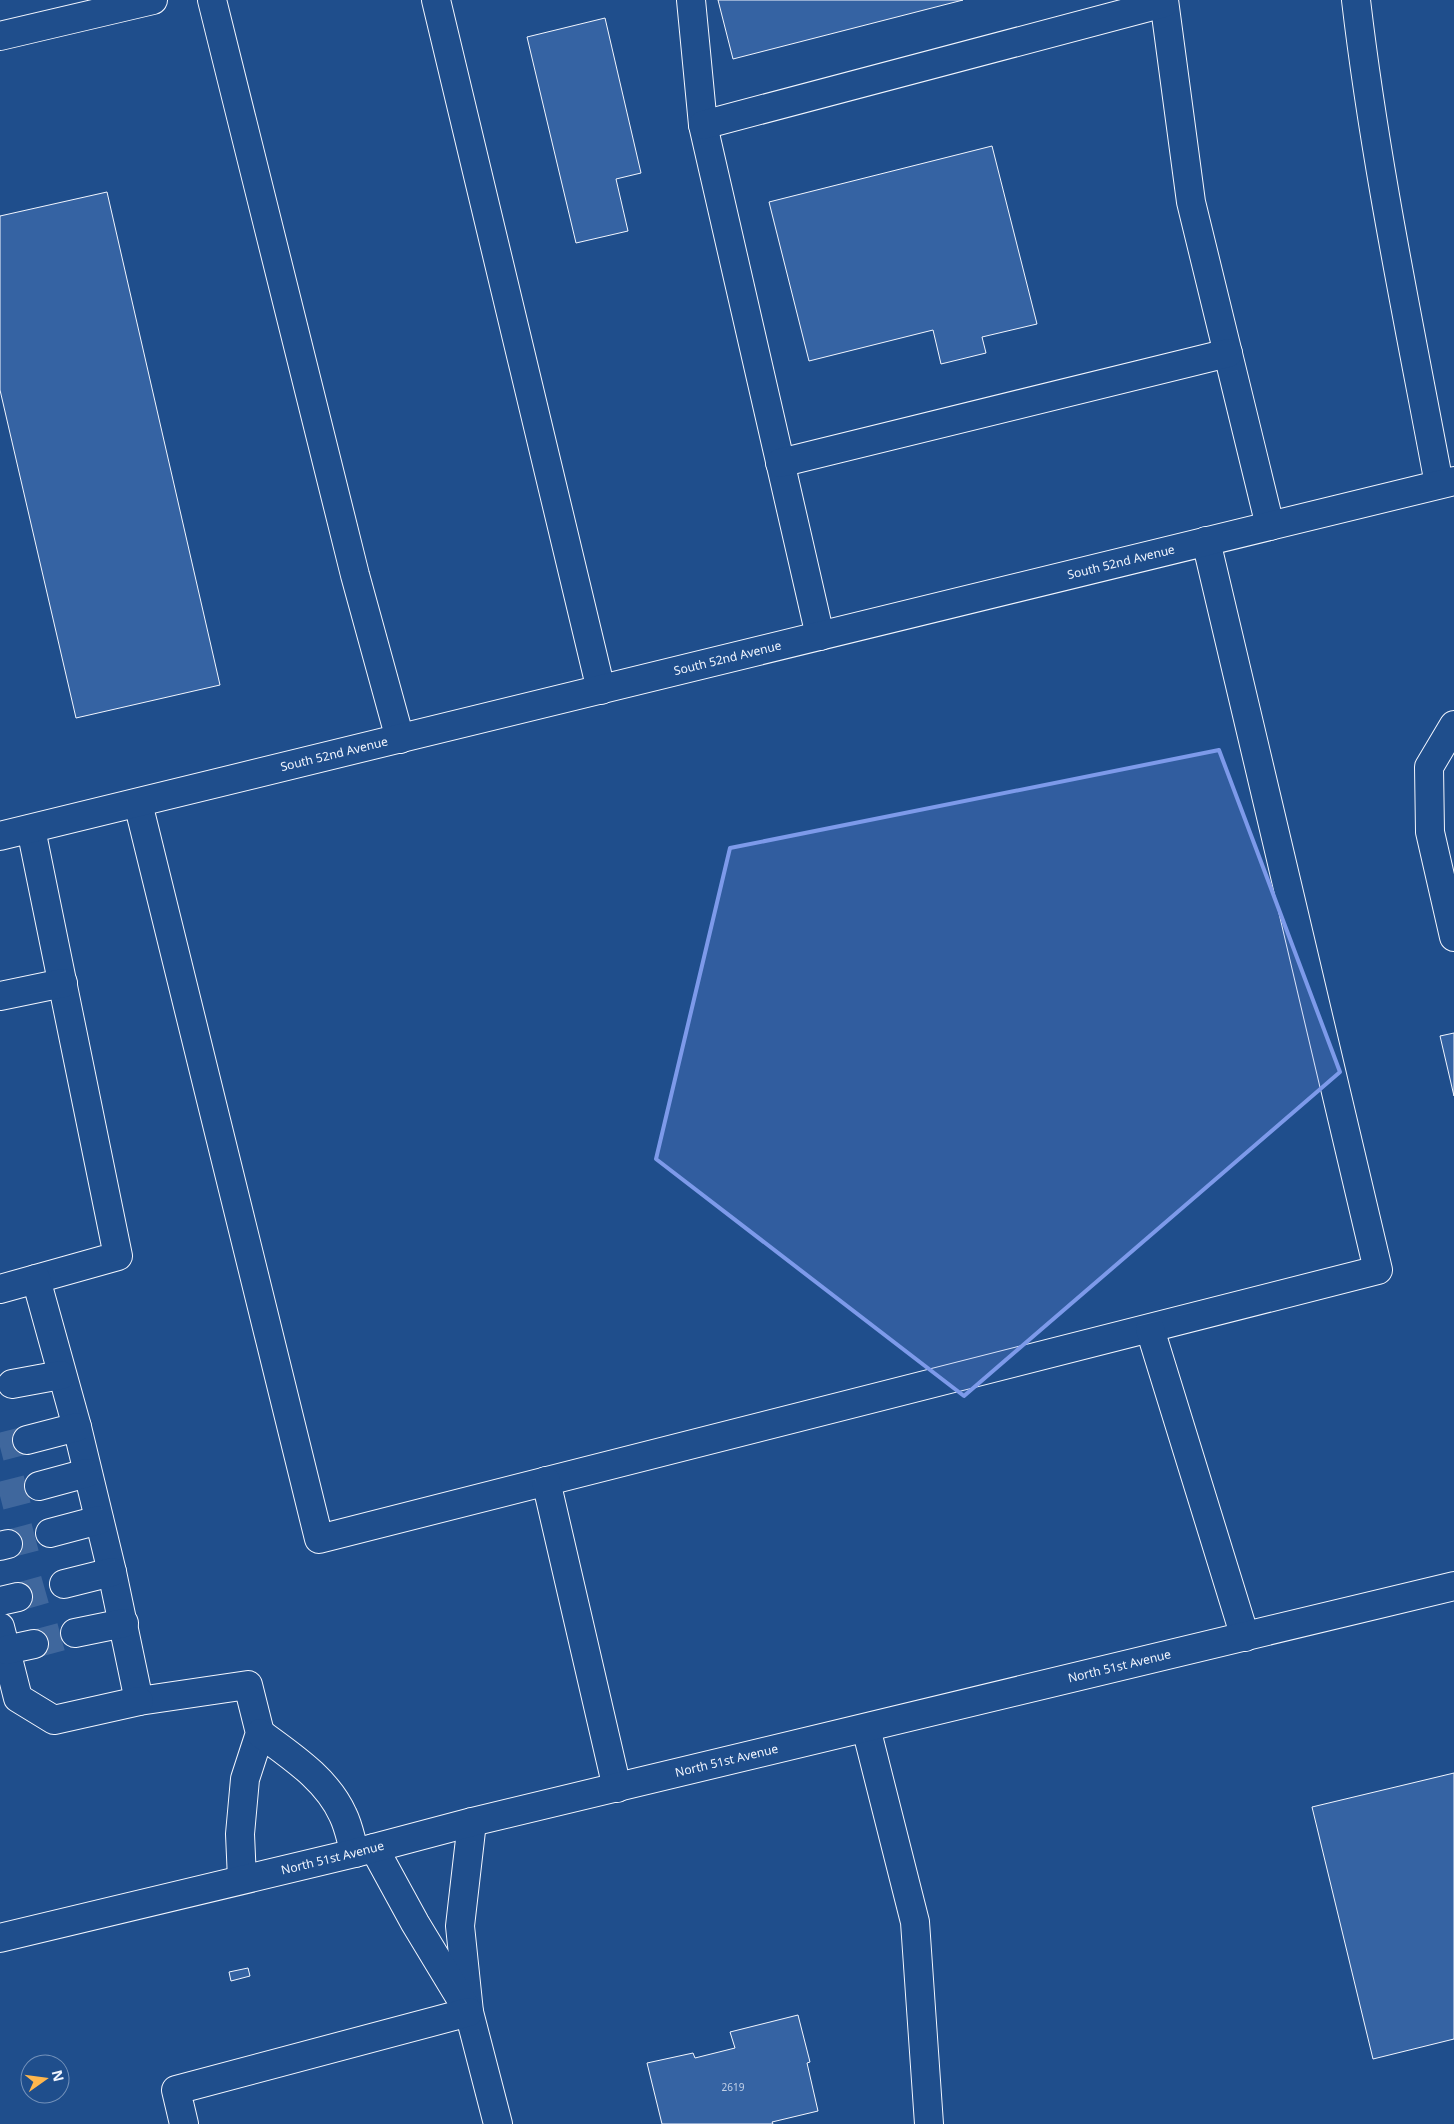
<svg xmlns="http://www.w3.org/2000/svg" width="1454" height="2124" font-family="'Noto Sans',sans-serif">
  <rect width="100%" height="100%" fill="#1f4e8c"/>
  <path fill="#3563a3" stroke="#f2f6ff" d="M718,0H963L733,59Z
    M605,18L641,173L616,179L628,231L576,243L527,37Z
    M992,146L1037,324L982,337L986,353L941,364L933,330L809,361L769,202Z
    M107,192L220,685L76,718L0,390V216Z
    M1454,1033V1096L1440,1036Z
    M1454,1773V2039L1373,2059L1312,1807Z
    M248,1968L250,1976L231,1981L229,1972Z
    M798,2015L810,2062L807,2063L818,2111L772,2122L773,2124H662L647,2063L693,2053L695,2058L735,2048L730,2032Z"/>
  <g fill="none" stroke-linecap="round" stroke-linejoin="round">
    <path stroke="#3f679d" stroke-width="28" stroke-dasharray="28 14" stroke-linecap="butt" d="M0,1447L27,1440
      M0,1496L39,1486
      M8,1544L50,1533
      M18,1597L64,1584
      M34,1644L75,1633"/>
    <g stroke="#f2f6ff" stroke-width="30">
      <g id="minor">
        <path d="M212,0L355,575L400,739"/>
        <path d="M436,0L601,690"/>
        <path d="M691,0L703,125L820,636"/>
        <path d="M1164,0L1191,202L1270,526"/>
        <path d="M1356,0C1375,162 1409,324 1439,484"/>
        <path d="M0,36L153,0"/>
        <path d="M703,125L1164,3"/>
        <path d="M780,463L1228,353"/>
        <path d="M1454,725L1429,767L1430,832L1454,937"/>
        <path d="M138,803L319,1539L1378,1270L1206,541"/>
        <path d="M31,829L118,1256L36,1279"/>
        <path id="s1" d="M0,836L1454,481"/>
        <path d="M0,996L63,983"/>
        <path d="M0,1289L36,1279L77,1427L112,1572L139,1701L248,1685L260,1733L245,1779L240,1834L242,1879"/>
        <path d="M1150,1329L1245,1637"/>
        <path d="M12,1384L61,1375"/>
        <path d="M27,1440L77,1427"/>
        <path d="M546,1481L617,1788"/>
        <path d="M39,1486L87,1473"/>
        <path d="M50,1533L99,1520"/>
        <path d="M0,1546L8,1544"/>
        <path d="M64,1584L112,1572"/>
        <path d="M0,1601L18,1597"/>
        <path d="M0,1627L18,1698L54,1720L139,1701"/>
        <path d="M75,1633L124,1623"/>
        <path d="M6,1650L34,1644"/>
        <path d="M866,1728L915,1922L929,2124"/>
        <path d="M260,1733C291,1756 327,1779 343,1815C349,1827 351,1841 355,1853"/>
        <path d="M472,1822L460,1926L469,2012L498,2124"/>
        <path d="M374,1848L415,1923L464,2004"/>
        <path d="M184,2124L176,2090L469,2012"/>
      </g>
    </g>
    <g stroke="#f2f6ff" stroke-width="30">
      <g id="major">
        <path id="s2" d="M0,1938L355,1853L472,1822L1454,1586"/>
      </g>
    </g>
    <use href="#minor" stroke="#1f4e8c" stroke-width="28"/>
    <use href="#major" stroke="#1f4e8c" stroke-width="28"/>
  </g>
  <path fill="#7d9aea" fill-opacity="0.2" stroke="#7d9aea" stroke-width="4" stroke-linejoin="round" d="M1219,750L1340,1072L964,1396L656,1159L730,848Z"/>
  <g text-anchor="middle" stroke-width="4" stroke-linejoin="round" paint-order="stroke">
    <g font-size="10" fill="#c3d1e8">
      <text x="733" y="2091">2619</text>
    </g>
    <g font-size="12" fill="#f2f6ff" stroke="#1f4e8c">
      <text dy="4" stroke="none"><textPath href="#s1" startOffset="1154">South 52nd Avenue</textPath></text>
      <text dy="4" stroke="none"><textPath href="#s1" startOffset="749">South 52nd Avenue</textPath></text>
      <text dy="4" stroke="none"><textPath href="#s1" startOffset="344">South 52nd Avenue</textPath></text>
      <text dy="4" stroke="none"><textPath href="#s2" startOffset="1152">North 51st Avenue</textPath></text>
      <text dy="4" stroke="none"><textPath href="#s2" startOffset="748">North 51st Avenue</textPath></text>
      <text dy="4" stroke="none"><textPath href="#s2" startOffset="342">North 51st Avenue</textPath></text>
    </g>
  </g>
  <g transform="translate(45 2079) rotate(76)"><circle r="24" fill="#1f4e8c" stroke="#7391ba"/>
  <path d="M0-4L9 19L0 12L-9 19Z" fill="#ffb74d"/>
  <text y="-8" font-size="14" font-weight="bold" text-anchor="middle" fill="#f2f6ff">N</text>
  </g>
</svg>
